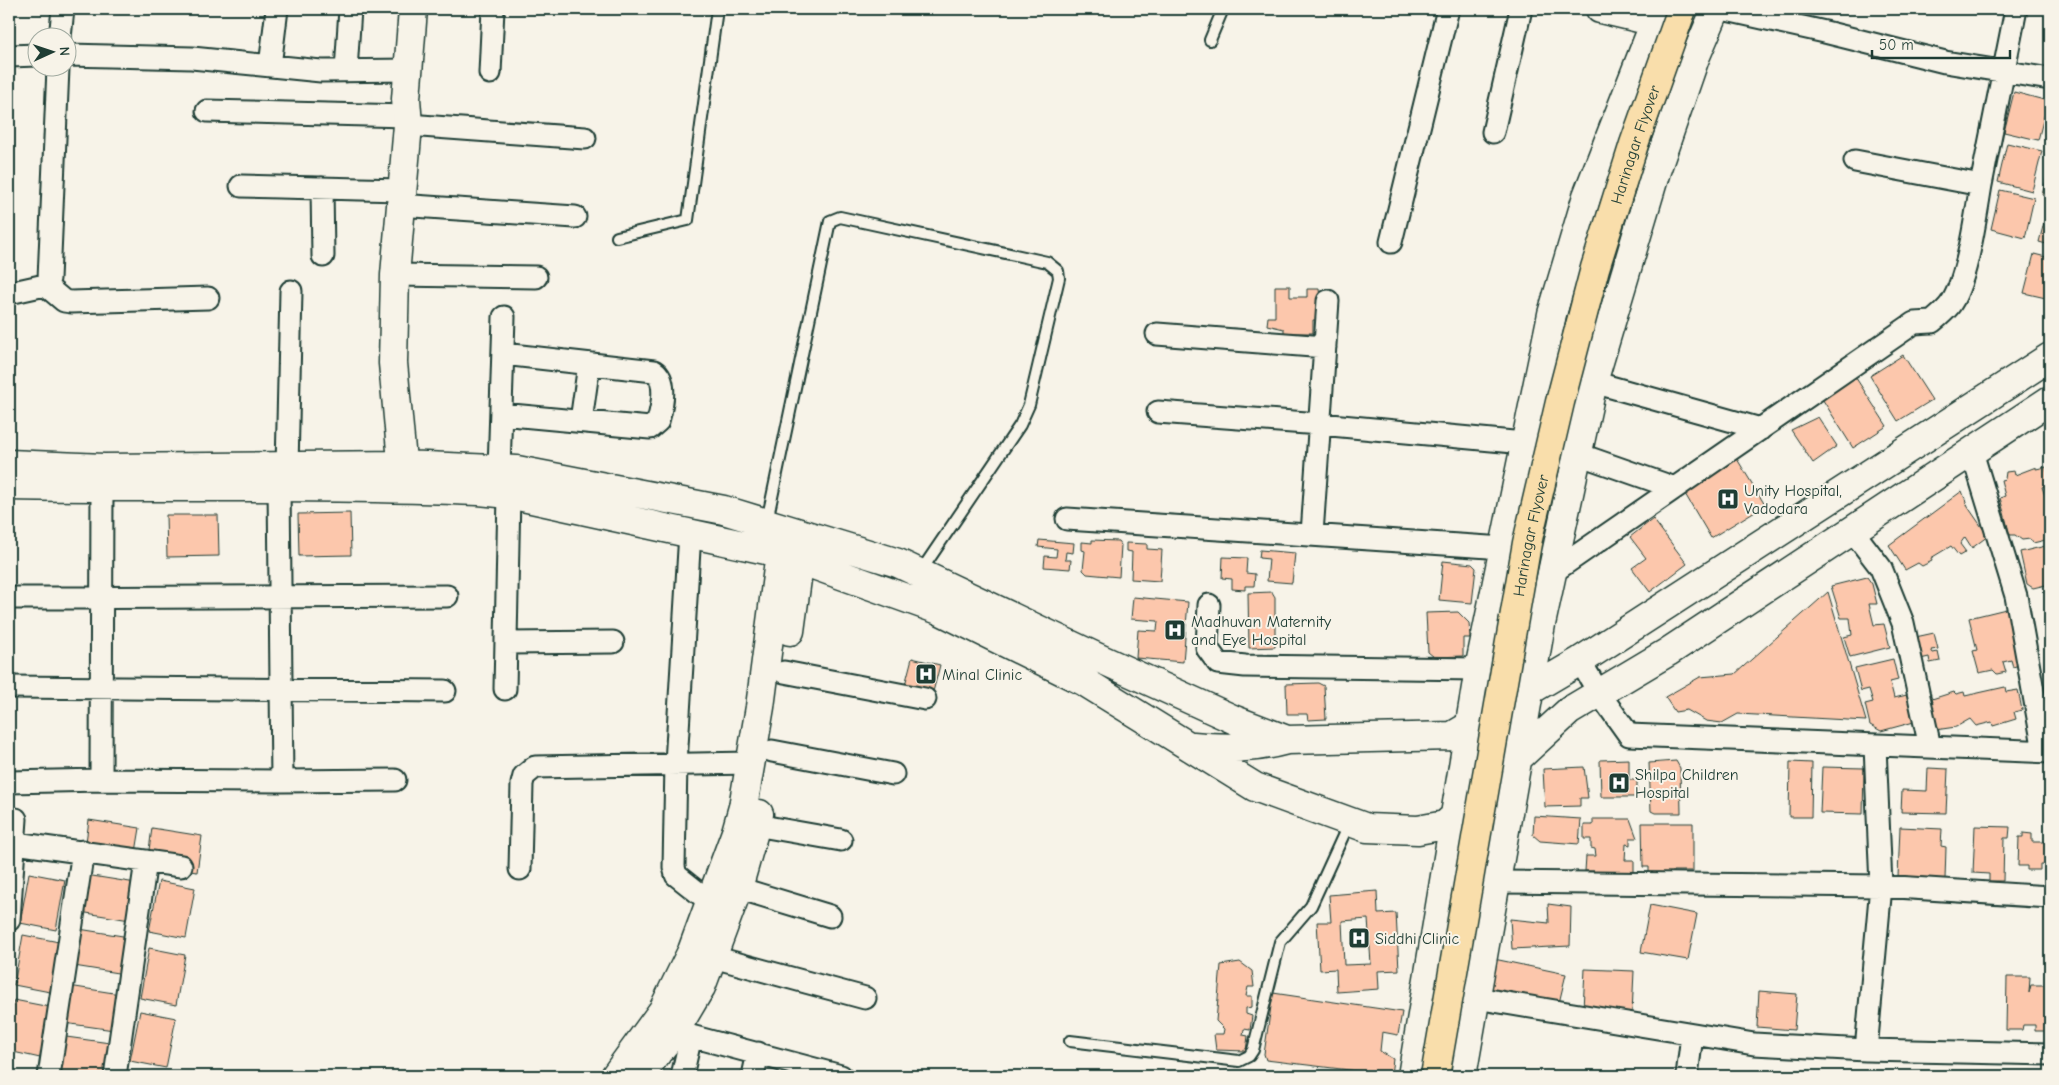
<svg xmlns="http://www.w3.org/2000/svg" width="2059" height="1085" font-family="'Comic Neue',sans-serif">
  <rect width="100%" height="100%" fill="#f7f3e8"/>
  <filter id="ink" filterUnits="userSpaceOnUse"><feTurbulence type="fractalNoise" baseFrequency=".02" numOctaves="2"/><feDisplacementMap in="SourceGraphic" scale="10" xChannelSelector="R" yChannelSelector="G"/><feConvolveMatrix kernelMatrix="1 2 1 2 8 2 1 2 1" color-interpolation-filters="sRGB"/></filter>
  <g filter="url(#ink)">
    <path fill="#fcc7ac" stroke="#1f3d34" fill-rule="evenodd" d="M2014,92L2048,101L2038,140L2004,132Z
      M2007,143L2042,151L2032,191L1998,182Z
      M2050,164V197L2042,195Z
      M2000,190L2034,198L2025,238L1991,229Z
      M2049,203H2050V245L2039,242Z
      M2034,254L2050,258V299L2024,293Z
      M1275,286H1290V297H1307V289H1319L1322,320H1313V333H1284V329L1267,325L1268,317H1275Z
      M1903,355L1932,400L1898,421L1870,376Z
      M1854,375L1887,426L1853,448L1821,397Z
      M1818,417L1837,446L1813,463L1791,430Z
      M1734,454L1765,505L1711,538L1681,487Z
      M2036,467V469L2046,467L2050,482V484L2042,487L2050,510L2047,511L2048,518L2050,517V539L2033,543L2030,539L2022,540L2015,535H2010L2000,498L2005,496L2001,480L2005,479L2006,472L2014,471L2015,475Z
      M1962,491L1968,507L1988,536L1972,548L1965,537L1960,544L1966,552L1959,556L1951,546L1931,558L1932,561L1922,566L1918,563L1905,570L1889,545Z
      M350,513L351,555L299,556L298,514Z
      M166,515H218L219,556L167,557Z
      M1653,519L1687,564L1650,592L1632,568L1646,558L1630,537Z
      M1039,540L1074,543L1073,553L1066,552L1065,560H1071L1070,569L1044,567L1045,556L1056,557L1057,549L1038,547Z
      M1092,540L1118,541L1121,545L1119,577L1087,574L1083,570L1085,551L1082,550V542L1092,543Z
      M1126,543L1147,544V549L1162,550L1160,581L1131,579L1132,552L1126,551Z
      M2050,545V584L2033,588L2027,584L2020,552Z
      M1260,550L1295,553L1292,583L1267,581L1269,559L1259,558Z
      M1223,557L1247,558L1246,573L1255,574L1254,586H1245V590L1232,589V579L1222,578Z
      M1443,561L1472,564L1476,568L1472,603L1439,600Z
      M1867,577L1872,584L1877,604H1869L1874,625L1884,624L1890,647L1850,657L1844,637L1852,635L1850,618H1841L1831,586Z
      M1272,592L1275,597V619L1271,620V624H1275V647L1249,648L1248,593Z
      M1828,592L1866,721L1738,714L1722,723L1706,721L1687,710L1675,712L1665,697L1700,677L1735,674Z
      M1133,597L1188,602L1183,662L1136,658L1138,630L1157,631L1158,621L1131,619Z
      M2006,609L2012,616L2019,642L2013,644L2019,665L2013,667L2011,660L2003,662L2006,672L1997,674L1993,670L1979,673L1973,651L1977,650L1969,618Z
      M1458,612L1469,623L1470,638H1463V656L1434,657L1428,652L1426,613Z
      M1934,633L1938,649L1931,650L1933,653L1938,652L1940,661L1930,663L1929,657L1916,660L1911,638Z
      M912,658L940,665L933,692L905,685Z
      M1893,659L1898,680L1890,682L1894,698L1907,695L1914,722L1881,731L1870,725L1865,704L1873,702L1869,689L1861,691L1855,668Z
      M1318,683L1324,686L1326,719L1308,720L1307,714H1287L1286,684Z
      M2005,687L2006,692L2018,690L2022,710L2014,712L2016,719L1993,726L1992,722L1976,726L1970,719L1956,727L1935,730L1922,705L1933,702L1932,699L1954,692L1956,694L1964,692L1965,696Z
      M1629,759V780H1637V797H1601L1600,760Z
      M1676,761L1680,768L1681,813H1655L1651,811L1649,763Z
      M1790,762L1812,763L1811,817H1789Z
      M1584,767L1588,798H1580V806L1545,807L1543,769Z
      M1822,767L1864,768L1863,814L1820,813Z
      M1928,768L1948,769L1946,813L1901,812L1902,790L1927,791Z
      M1534,816L1581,819L1579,844L1540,841L1533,835Z
      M1593,819H1630L1637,838H1630V845L1626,844L1625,860H1634V876L1594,875V871H1585L1586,856H1596L1595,849L1591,848V839H1584V825H1593Z
      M89,820L140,828L134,864L84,857Z
      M1642,823H1693V871H1673V877H1649V867H1643Z
      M1975,826L2010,827L2009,838H2004L2003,881H1989V874L1973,873Z
      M1900,827L1942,829L1941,846L1946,847L1945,879L1929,878V885L1898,877Z
      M152,828L202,836L197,872L147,865Z
      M2023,833L2032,834V842H2050V857H2045V864H2040V870H2027V866H2018L2019,837H2023Z
      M29,873L65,880L56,930L20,923Z
      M86,875L136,883L130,920L80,912Z
      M159,881L195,888L186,938L149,931Z
      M1377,891L1378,914L1396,913L1399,970L1378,971L1379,989L1337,992L1336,969L1320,970L1317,922H1331L1329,895ZM1368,919L1371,964L1344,965L1342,921Z
      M1548,904L1571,907L1570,946L1512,949L1510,919L1549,923Z
      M1650,905L1697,914L1688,960L1641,952Z
      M79,929L129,937L124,974L74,966Z
      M23,935L59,942L50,992L14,985Z
      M149,948L185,955L176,1005L140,998Z
      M1494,959L1566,974L1559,1003L1488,993Z
      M1240,962L1252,971L1254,987H1248L1246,996H1252V1007L1246,1008V1014L1252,1016L1250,1030L1244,1029L1243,1035L1248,1036L1246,1051L1216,1050L1214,1034H1223L1224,1029L1216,1021L1221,965Z
      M1585,969L1634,971L1632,1013L1583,1010Z
      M2007,977H2030L2029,993L2031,985H2050L2048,1031H2035V1025H2023L2022,1030H2006Z
      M69,986L120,994L114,1030L64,1023Z
      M1759,991L1797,994L1794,1030L1757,1027Z
      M1273,993L1402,1012L1398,1035L1382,1032L1380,1051L1393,1059L1391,1075L1266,1060L1264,1054Z
      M14,1000L50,1007L40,1058L9,1051V1026Z
      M140,1011L176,1018L166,1068L130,1061Z
      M59,1036L110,1043L105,1076H80L54,1072Z
      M2031,1072L2050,1074V1076H2031Z
      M1284,1073L1310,1076H1283Z"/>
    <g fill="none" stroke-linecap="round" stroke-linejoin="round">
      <g stroke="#1f3d34" stroke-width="14">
        <path id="lane" d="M1210,40L1223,9
          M617,237L688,220L717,9
          M767,521L830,221L840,217L1047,262L1058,271L1059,278L1029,405L1020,425L921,571
          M1070,1041L1239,1061L1249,1056L1253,1050L1280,942L1311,906L1349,823"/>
      </g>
      <g stroke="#1f3d34" stroke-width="25">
        <path id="street" d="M1722,9L1825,32L1945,62L2050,79
          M60,38L63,9
          M68,55L192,58L321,71L409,70
          M9,56L38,55
          M270,66L277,9
          M346,71L350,9
          M490,73L493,9
          M207,111L407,116
          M408,125L585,138
          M1493,132L1521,9
          M1855,161L1981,185L2016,9
          M241,186L401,190
          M322,188L323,256
          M399,205L575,217
          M1391,242L1448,9
          M395,275L536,277
          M45,285L64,301L71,302L208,298
          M9,293L45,285L49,279L58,68
          M1157,334L1325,347
          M1593,382L1761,429
          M1158,412L1320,424L1524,443
          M501,414L650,428L658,421C662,407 668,380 654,371L503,354
          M581,421L589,364
          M1972,452L2016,596L2044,751
          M1578,454L1675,488
          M287,467L291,291
          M499,469L504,317
          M279,486L282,781L395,780
          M102,488L101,780L282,781
          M1067,519L1504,548
          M1852,530L1881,568L1903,623L1930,747
          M690,533L676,763L674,867L676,875L710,902
          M1312,534L1328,301
          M1553,572L1914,323L1932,322C1938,317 1944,312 1949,306C1967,284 1976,214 1981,185
          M9,598L447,596
          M1209,605L1207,648L1218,663L1245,666L1479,669
          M507,643L613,642
          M1580,661L1599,693L1629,735L2050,752
          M784,672L925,699
          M9,687L445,691
          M505,689L509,494
          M772,751L893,774
          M9,782L101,780
          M9,818L16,819L9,920
          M756,825L841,840
          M15,843L181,866
          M520,869L522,784L524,776L535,767L750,763
          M1496,882L1881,886L2050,897
          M738,888L830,916
          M713,957L865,998
          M1476,998L1754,1044L1866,1050L2050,1054
          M661,1028L841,1076
          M1866,1050L1881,886L1875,746
          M49,1076L83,851
          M115,1076L146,861
          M682,1076L691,1036
          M753,1076L758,1053
          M1687,1076L1692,1035"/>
      </g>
      <g stroke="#1f3d34" stroke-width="31">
        <path id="secondary" d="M1600,9L1655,22L1671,29
          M9,464L104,468L403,465L517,470L724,510L898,563L1092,655L1235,720L1287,740
          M404,483L393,363L395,275L408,125L406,99L413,9
          M9,486C165,489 322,484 479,491L509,494L780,553L939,610L1085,682L1255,787L1367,828L1418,830L1445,825L1569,711L1668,652L2050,400
          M790,631L802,542
          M1519,697L1580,661L2050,357
          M1193,746C1226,749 1254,749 1287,740L1452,736L1481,719
          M615,1076L663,1010L692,951L736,832L743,807L760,707L780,553L784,538
          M639,1076L675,1031L701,987L738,888L759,814
          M1412,1076L1479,669L1552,314L1587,196L1660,9
          M1462,1076L1541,624L1593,382L1656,171L1695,58L1716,9"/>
      </g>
      <use href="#lane" stroke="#f7f3e8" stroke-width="10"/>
      <use href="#street" stroke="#f7f3e8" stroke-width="21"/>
      <use href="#secondary" stroke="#f7f3e8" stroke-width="28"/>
      <g stroke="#1f3d34" stroke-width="31" stroke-linecap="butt">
        <g id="primary-bridge">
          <path id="s1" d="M1435,1076L1527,543L1560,402L1595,268L1634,144L1682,9"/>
        </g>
      </g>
      <use href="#primary-bridge" stroke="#f9deab" stroke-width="28"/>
    </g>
  </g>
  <defs>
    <g id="hospital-square" transform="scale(1.125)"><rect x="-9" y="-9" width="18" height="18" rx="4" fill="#1f3d34" stroke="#f7f3e8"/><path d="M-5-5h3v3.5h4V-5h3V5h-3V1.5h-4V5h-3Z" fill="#fff"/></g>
  </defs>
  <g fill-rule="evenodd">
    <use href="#hospital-square" x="1728" y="499"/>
    <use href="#hospital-square" x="1175" y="630"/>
    <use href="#hospital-square" x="926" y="674"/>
    <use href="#hospital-square" x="1619" y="783"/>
    <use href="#hospital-square" x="1359" y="938"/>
  </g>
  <g text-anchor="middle" stroke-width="4" stroke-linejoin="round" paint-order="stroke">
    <g font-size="16" fill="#1f3d34" stroke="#f7f3e8">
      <text dy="6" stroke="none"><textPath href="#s1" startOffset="954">Harinagar Flyover</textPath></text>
      <text dy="6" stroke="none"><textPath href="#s1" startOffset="549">Harinagar Flyover</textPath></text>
    </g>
    <g font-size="16" fill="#1f3d34" stroke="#f7f3e8" text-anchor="start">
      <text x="1744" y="496">Unity Hospital,<tspan x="1744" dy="18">Vadodara</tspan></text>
      <text x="1191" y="627">Madhuvan Maternity<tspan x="1191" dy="18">and Eye Hospital</tspan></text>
      <text x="942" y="680">Minal Clinic</text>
      <text x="1635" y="780">Shilpa Children<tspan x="1635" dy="18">Hospital</tspan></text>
      <text x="1375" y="944">Siddhi Clinic</text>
    </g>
  </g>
  <rect width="2059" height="1085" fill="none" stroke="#f7f3e8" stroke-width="30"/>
  <rect x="15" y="15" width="2029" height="1055" fill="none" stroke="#1f3d34" stroke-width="2" filter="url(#ink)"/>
  <g transform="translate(52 52) rotate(87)"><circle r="24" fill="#f7f3e8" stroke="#a1aaa0"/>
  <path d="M0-4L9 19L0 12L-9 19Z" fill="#1f3d34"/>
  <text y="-8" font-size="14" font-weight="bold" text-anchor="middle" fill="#1f3d34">N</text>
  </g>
  <path d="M1872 50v8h138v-8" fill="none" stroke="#1f3d34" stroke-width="2.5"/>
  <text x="1879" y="50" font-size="15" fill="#1f3d34" stroke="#f7f3e8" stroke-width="4" paint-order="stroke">50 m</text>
</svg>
